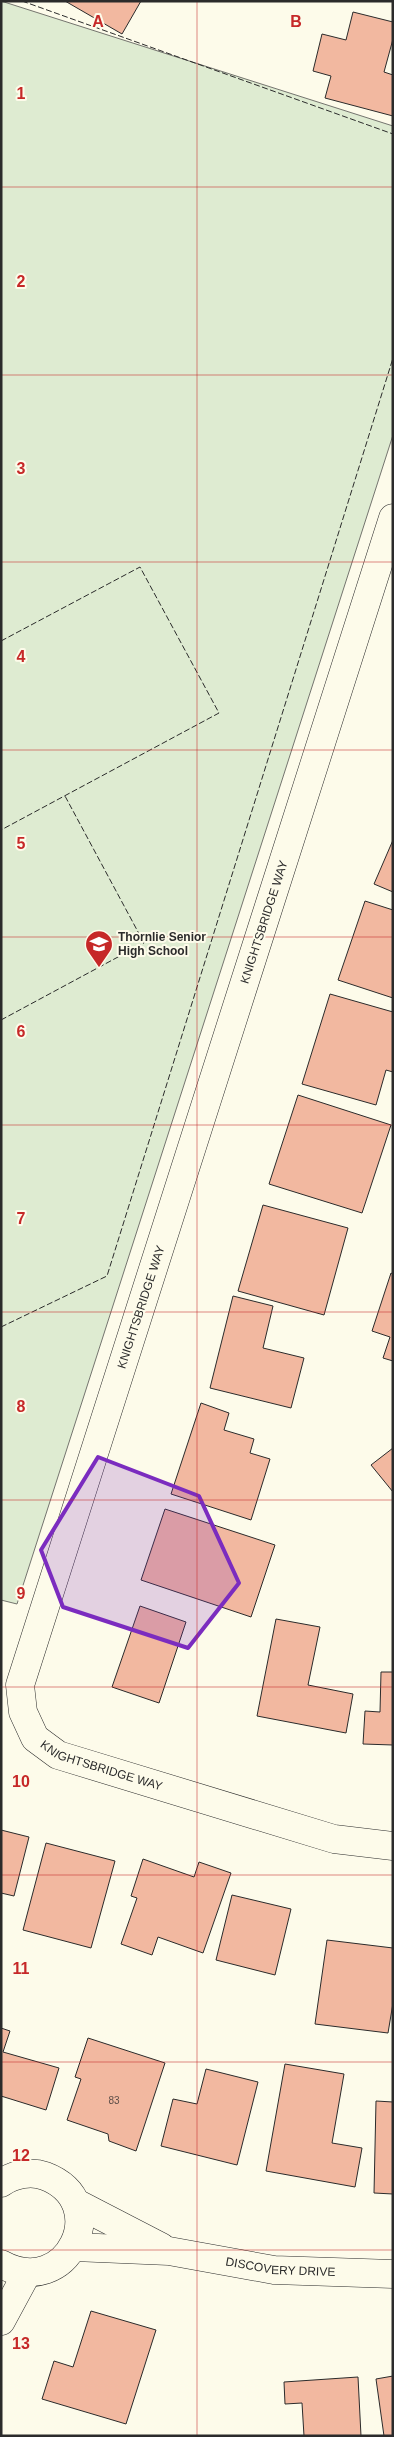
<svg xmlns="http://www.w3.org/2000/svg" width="394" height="2437" font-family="Arial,sans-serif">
  <rect width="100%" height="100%" fill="#fdfbea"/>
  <path fill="#deebd1" stroke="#74746e" d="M1,1L393,126V435L17,1604L1,1600Z"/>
  <path fill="#f2b8a0" stroke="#2b2b2b" d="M65,1H141L122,34Z
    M353,12L393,22V39L384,72L393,75V116L325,98L331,76L313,71L322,34L346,40Z
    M393,840V892L374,884Z
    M365,901L393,910V998L338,980Z
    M330,994L393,1012V1072L386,1070L376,1105L302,1084Z
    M298,1095L391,1125L362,1213L269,1184Z
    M263,1205L348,1228L324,1315L238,1291Z
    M391,1273L393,1274V1361L383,1358L390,1337L372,1331Z
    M233,1296L273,1306L263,1348L304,1358L291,1408L210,1388Z
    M201,1403L229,1413L224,1430L254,1439L250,1453L270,1459L251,1520L171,1494Z
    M393,1448V1492L371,1465Z
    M165,1509L275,1545L251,1617L141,1580Z
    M140,1606L186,1622L159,1703L112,1687Z
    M276,1619L320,1627L308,1685L353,1694L346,1733L257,1716Z
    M381,1672H393V1745L363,1744L365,1711L380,1712Z
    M1,1830L29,1837L14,1896L1,1893Z
    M46,1843L115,1861L91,1948L23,1930Z
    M143,1859L194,1877L199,1862L231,1873L203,1953L158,1937L152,1955L121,1944L137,1898L131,1896Z
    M232,1895L291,1909L275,1975L216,1960Z
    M327,1940L393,1948V2003L388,2033L315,2024Z
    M1,2028L10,2031L3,2052L59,2068L46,2110L1,2096Z
    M88,2038L165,2063L136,2151L109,2141L108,2134L67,2120L81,2079L75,2077Z
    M285,2064L344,2074L332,2143L362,2148L355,2187L266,2171Z
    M206,2069L258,2082L237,2165L161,2146L173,2099L197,2104Z
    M376,2101L393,2102V2194L374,2193Z
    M91,2311L156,2330L126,2424L42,2399L54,2361L73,2367Z
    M393,2376V2436H384L376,2379Z
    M358,2377L361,2436H304L302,2403L285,2404L284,2382Z"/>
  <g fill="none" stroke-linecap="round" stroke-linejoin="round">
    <g stroke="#2b2b2b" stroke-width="29">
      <g id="minor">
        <path id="s1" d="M393,518L20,1685L23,1712L35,1738L58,1755L334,1839L393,1846"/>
      </g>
    </g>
    <g stroke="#2b2b2b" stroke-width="29">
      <g id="tertiary">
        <path d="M1,2183C14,2174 31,2171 45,2176C114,2202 68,2301 1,2264"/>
        <path d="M76,2203L161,2247"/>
        <path id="s2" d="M74,2247L169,2251L274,2270L393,2274"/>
        <path d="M1,2321L27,2273"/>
      </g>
    </g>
    <use href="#minor" stroke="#fdfbea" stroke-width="28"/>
    <use href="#tertiary" stroke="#fdfbea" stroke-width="28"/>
    <path stroke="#2b2b2b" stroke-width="1" stroke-dasharray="6 2.5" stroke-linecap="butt" d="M22,1L393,134
      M1,641L140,567L219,713L1,830
      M1,1020L144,943L65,796
      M1,1327L107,1276L393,358"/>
  </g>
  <path fill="#7b2cbf" fill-opacity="0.2" stroke="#7b2cbf" stroke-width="4" stroke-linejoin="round" d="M98,1457L199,1496L239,1583L188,1648L63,1607L41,1550Z"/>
  <path fill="none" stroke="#c62828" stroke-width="1" stroke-opacity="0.55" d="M197,1V2436M1,187H393M1,375H393M1,562H393M1,750H393M1,937H393M1,1125H393M1,1312H393M1,1500H393M1,1687H393M1,1875H393M1,2062H393M1,2250H393"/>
  <defs>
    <g id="school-pin" transform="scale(1.4375)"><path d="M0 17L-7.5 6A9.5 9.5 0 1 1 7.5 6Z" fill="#c62828" stroke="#fdfbea"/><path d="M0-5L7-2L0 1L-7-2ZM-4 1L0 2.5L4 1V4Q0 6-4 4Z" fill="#fff"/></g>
  </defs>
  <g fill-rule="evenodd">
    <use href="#school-pin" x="99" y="944"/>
  </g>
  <g text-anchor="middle" stroke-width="4" stroke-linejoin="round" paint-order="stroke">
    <g font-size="10" fill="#5d4e48">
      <text x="114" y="2104">83</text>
    </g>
    <g font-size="12" fill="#2b2b2b" stroke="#fdfbea">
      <text transform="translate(264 922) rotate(-72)" y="4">KNIGHTSBRIDGE WAY</text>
      <text transform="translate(141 1307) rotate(-72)" y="4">KNIGHTSBRIDGE WAY</text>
      <text dy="4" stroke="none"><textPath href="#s1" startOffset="1354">KNIGHTSBRIDGE WAY</textPath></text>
      <text dy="4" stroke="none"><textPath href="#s2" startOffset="208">DISCOVERY DRIVE</textPath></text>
    </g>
    <g font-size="12" font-weight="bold" fill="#2b2b2b" stroke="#fdfbea" text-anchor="start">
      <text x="118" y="941">Thornlie Senior<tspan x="118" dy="14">High School</tspan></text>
    </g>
  </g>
  <g font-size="16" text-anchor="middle" font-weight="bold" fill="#c62828" stroke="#fdfbea" stroke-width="4" stroke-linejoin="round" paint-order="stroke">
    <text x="98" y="27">A</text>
    <text x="296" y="27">B</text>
    <text x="21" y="99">1</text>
    <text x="21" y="287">2</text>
    <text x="21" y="474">3</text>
    <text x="21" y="662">4</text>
    <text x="21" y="849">5</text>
    <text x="21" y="1037">6</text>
    <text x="21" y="1224">7</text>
    <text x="21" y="1412">8</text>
    <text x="21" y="1599">9</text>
    <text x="21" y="1787">10</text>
    <text x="21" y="1974">11</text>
    <text x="21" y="2161">12</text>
    <text x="21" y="2349">13</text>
  </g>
  <rect width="394" height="2437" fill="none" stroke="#2b2b2b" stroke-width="5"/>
</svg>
